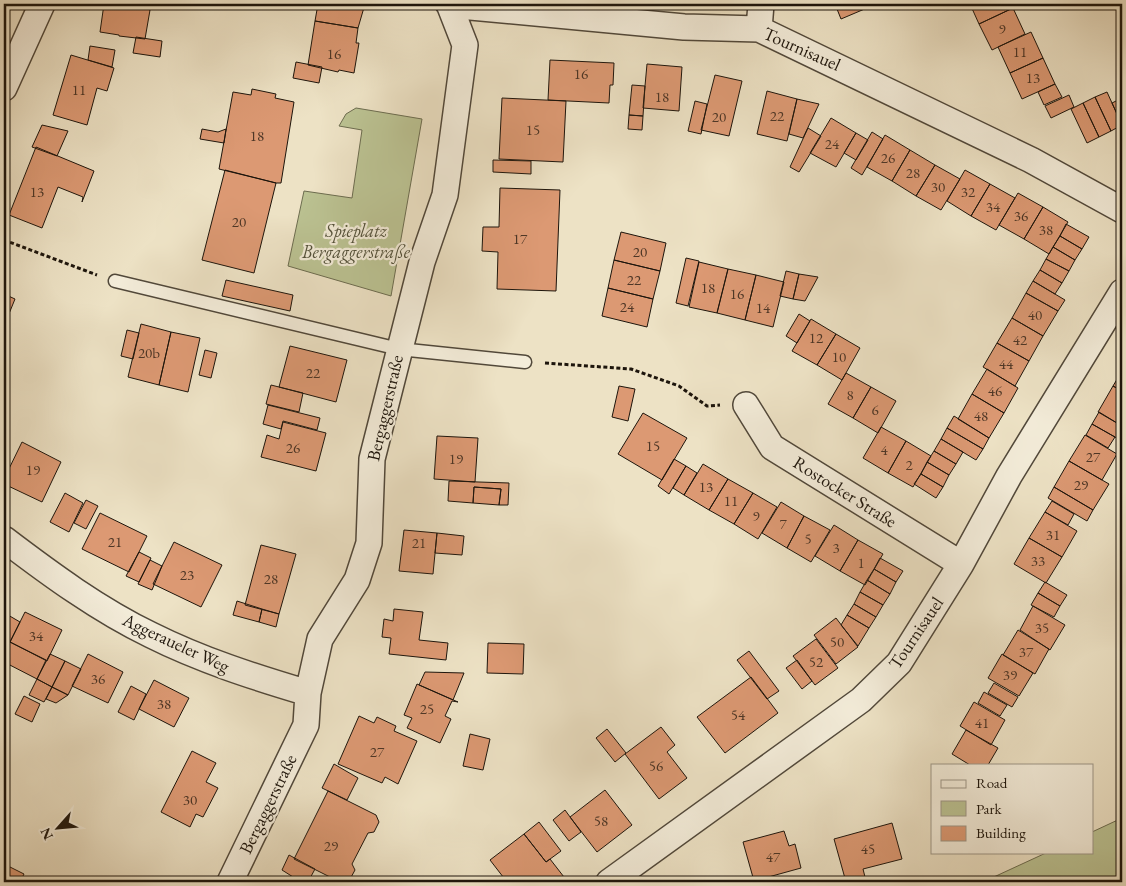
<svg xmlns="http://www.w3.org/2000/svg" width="1126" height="886" font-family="'EB Garamond',serif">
  <rect width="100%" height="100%" fill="#ede2c5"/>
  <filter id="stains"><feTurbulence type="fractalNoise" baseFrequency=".004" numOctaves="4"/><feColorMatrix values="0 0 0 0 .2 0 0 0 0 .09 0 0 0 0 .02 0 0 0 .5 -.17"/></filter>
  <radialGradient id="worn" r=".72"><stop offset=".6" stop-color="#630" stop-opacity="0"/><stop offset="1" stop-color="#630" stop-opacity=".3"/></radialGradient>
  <path fill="#bbc292" stroke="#6c6c4f" d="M356,108L422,119L391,296L288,266L304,191L352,198L362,130L339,126L346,114Z
    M1122,818V882H983L1048,852H1092V832Z"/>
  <path fill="#dc9973" stroke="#1d150c" d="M104,4H148L147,9L150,10L145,39L119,36V35L100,32Z
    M318,4H365L358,28L315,21Z
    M835,4H874V5L841,19Z
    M970,4H1011L1013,8L979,24Z
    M1013,8L1025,34L992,50L979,24Z
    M315,21L358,28L356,43H359L354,73L339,70L338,72L308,65Z
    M1031,32L1043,58L1010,73L998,47Z
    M136,37L162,41L160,57L133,53Z
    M90,46L115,50L112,67L88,60Z
    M71,55L114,68L107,91L97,88L87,125L53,115Z
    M1043,58L1055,84L1022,99L1010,73Z
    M550,60L614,63L613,85H610L609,103L548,100Z
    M296,62L322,67L319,83L293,78Z
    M647,64L682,67L679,111L643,108Z
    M715,75L742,81L729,136L701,130Z
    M1055,84L1062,97L1044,105L1038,92Z
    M632,85L645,86L643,116L629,115Z
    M252,89L276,94L275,98L294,102L281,183H276L219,169L233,92L251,95Z
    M767,91L797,99L787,141L757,134Z
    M1107,92L1122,125L1111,131L1095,97Z
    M1069,95L1074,107L1051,118L1045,106Z
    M1095,97L1111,131L1099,137L1083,103Z
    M502,98L566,101L563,162L499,159Z
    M1122,98V125L1112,103Z
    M797,99L819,104L803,138L789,134Z
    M695,101L707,104L701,134L688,131Z
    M1083,103L1099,137L1087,143L1071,109Z
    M629,115L643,116L642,130L628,129Z
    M831,118L856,133L836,167L810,153Z
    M42,125L68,131L57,156L32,147Z
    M808,128L821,136L799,172L790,167Z
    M202,129L218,132L226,129L224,143L200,139Z
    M872,132L883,139L862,175L851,168Z
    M856,133L868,140L856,160L844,153Z
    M885,135L910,150L892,181L867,167Z
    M36,147L94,171L82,202L83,197L58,187L42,228L9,215Z
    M910,150L935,165L916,196L892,181Z
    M493,160L531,161V174L493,172Z
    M935,165L960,179L941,210L916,196Z
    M225,170L276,183L254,273L202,260Z
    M965,170L990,184L971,216L947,201Z
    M990,184L1015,198L996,230L971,216Z
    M500,188L560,190L556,291L497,289L498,252L482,251L483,227H499Z
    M1018,193L1043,207L1024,239L999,225Z
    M1043,207L1068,222L1049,254L1024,239Z
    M1066,224L1089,237L1082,249L1060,236Z
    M621,232L666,243L660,271L614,260Z
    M1060,236L1082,249L1075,260L1053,247Z
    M1053,247L1075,260L1069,271L1046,259Z
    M686,258L699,261L688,306L676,303Z
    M1046,259L1069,271L1062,283L1040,270Z
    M614,260L660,271L653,299L608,288Z
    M699,262L728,269L717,313L689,307Z
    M728,269L756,275L745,320L717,313Z
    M1040,270L1062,283L1055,294L1033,281Z
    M786,271L799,274L793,299L780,296Z
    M799,274L818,277L805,301L793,299Z
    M756,275L784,282L773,327L745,320Z
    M226,280L293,295L290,311L222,296Z
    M1033,281L1065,300L1058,311L1026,293Z
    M608,288L653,299L647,327L602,316Z
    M1026,293L1058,311L1043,336L1012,318Z
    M4,294L15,299L4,326Z
    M799,314L810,321L797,343L786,336Z
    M1012,318L1043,336L1029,361L997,343Z
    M811,319L836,334L817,365L792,351Z
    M141,324L171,332L159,385L128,377Z
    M127,330L139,333L133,359L121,356Z
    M171,332L200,338L188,392L159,385Z
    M836,334L860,348L842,380L817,365Z
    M997,343L1029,361L1015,386L983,367Z
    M290,346L347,360L336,402L279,387Z
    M205,350L217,353L211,378L199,375Z
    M987,369L1018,388L1004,413L972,394Z
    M1122,371V391L1113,386Z
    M846,373L871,387L853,418L828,404Z
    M271,385L303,393L299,412L266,404Z
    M619,386L635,389L628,421L612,417Z
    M1113,386L1122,391V426L1098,412Z
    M871,387L896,401L878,433L853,418Z
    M972,394L1004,413L989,438L958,419Z
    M268,405L320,418L317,430L283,421L281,429L263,424Z
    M1099,412L1122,426V441L1092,424Z
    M643,413L687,438L662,480L618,454Z
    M954,416L989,438L983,449L947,428Z
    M283,422L326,433L316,471L261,457L267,435L279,439Z
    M1092,424L1115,437L1108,448L1086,435Z
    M881,427L906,441L888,473L863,458Z
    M947,428L983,449L976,460L941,439Z
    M1085,435L1117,454L1102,480L1069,461Z
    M437,436L478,438L475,482L434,479Z
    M941,439L963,452L956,464L934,451Z
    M906,441L931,456L913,487L888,473Z
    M22,442L61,462L42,502L4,484V479Z
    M934,451L956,464L949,475L927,462Z
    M674,459L686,466L669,494L658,486Z
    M1069,461L1109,484L1093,510L1054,487Z
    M927,462L949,475L943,487L921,474Z
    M703,464L728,479L709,510L684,495Z
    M686,466L697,473L684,495L673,488Z
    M921,474L943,487L936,498L914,484Z
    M728,479L753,493L734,524L709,510Z
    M449,481L509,483L508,505H499L501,489L474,487L473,503L448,501Z
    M474,487L501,489L499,505L473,503Z
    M1054,487L1093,510L1087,521L1048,498Z
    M65,493L83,503L69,532L50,522Z
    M753,493L777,507L758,539L734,524Z
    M86,500L98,506L86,529L74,523Z
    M1052,501L1074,514L1068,525L1045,512Z
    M781,502L804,516L787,548L762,533Z
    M1045,512L1077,531L1062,557L1029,538Z
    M100,513L147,536L129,572L82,549Z
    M804,516L830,530L811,562L787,548Z
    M834,525L858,540L840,571L815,556Z
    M404,530L437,533L433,574L399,571Z
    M437,533L464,536L462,555L435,553Z
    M1029,538L1062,557L1046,583L1014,564Z
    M858,540L883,554L865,585L840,571Z
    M174,542L222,565L201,607L153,584Z
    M261,545L296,554L279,614L245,605Z
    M139,552L151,558L139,582L126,576Z
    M880,558L903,571L896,582L874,569Z
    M150,560L162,566L152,590L138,584Z
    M874,569L896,582L890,594L867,580Z
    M867,580L890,594L883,605L860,592Z
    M1045,582L1067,595L1060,606L1038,593Z
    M860,592L883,605L876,617L854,604Z
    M1038,593L1060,606L1054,617L1031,605Z
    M237,601L262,609L259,622L233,615Z
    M854,604L876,617L869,628L847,615Z
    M1033,606L1065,625L1050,650L1020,630Z
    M262,609L279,614L276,627L259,622Z
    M394,609L423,612L419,640L448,643L446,660L389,654L391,638L382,637L384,619L393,621Z
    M25,612L62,630L47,661L10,642Z
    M8,615L20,622L5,652L4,625Z
    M847,615L869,628L858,646L841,625Z
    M836,618L858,647L836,664L814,635Z
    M1018,630L1049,649L1035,674L1003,655Z
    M816,639L838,668L815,685L793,656Z
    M10,642L46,660L37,679L4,662V655Z
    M488,643L524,644L523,674L487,673Z
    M749,651L779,691L767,699L737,660Z
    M50,654L65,661L52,687L37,679Z
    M88,654L123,672L108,703L72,686Z
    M1002,654L1033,673L1019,696L988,678Z
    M797,660L812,681L802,689L786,668Z
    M65,661L81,669L68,695L52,687Z
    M425,672L464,673L453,700L419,685Z
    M751,677L778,713L725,753L697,717Z
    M37,679L52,687L44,702L29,695Z
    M154,680L189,698L174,727L139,709Z
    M994,683L1018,697L1012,707L988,693Z
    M417,684L458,702L452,701L445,716L451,719L440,743L407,728L412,718L404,715Z
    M131,686L146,694L134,720L118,712Z
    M52,687L68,695L56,703L46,699Z
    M984,692L1007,705L1000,716L978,703Z
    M24,696L40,704L32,722L15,714Z
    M974,702L1005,720L991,745L960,726Z
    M359,716L374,723L377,717L396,726L394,731L417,741L398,784L385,777L382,783L338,764Z
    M661,727L675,745L667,752L687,778L659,799L625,754Z
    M607,729L626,753L615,762L596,738Z
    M966,730L998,748L988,765H970L952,754Z
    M470,734L490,739L483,770L463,766Z
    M192,751L216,763L206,782L218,788L203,817L196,814L190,827L161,812Z
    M334,764L358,778L347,800L322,788Z
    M605,790L632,825L597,852L570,817Z
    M328,791L376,815L379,822L374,832L368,833L352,864L355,870L349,881L346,882H340L294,859Z
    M565,810L581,832L569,841L553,820Z
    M539,822L561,851L546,862L524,834Z
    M892,823L902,859L863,869L865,877L846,882L834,839Z
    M784,831L789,846L795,844L801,868L754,881L743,842Z
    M524,834L546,862L550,859L564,877L558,882H507L490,860Z
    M289,855L315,869L308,882H301L282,870Z
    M4,864L24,874L20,882H4Z"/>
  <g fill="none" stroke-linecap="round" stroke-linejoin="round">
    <g stroke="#51483a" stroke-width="15">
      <path id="service" d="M115,281L399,349L525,362"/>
    </g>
    <g stroke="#51483a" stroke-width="28">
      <path id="minor" d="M449,5L684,27L759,29L1031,160L1122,210
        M759,29L761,4
        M4,88L42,4
        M746,405L772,447L961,564
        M4,539C50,574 99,610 151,635C201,660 254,677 308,693
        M230,882L306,725L308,693L320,639L357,580L369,543L372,459L422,262L445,195L465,45L449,4
        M609,882L861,700L899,663L961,564L1009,476L1122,292"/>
    </g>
    <path stroke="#1d150c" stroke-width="3" stroke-dasharray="4 2.5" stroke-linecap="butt" d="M4,240L97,275
      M545,363L631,369L679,386L707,406L720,405"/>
    <use href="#service" stroke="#f3ecd9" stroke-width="12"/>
    <use href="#minor" stroke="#f3ecd9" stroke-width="25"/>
  </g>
  <g text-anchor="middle" stroke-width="4.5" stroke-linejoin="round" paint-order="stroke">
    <g font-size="15" fill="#4d3626">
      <text x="1002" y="34">9</text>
      <text x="1020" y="57">11</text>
      <text x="334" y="59">16</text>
      <text x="581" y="79">16</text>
      <text x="1033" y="83">13</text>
      <text x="79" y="95">11</text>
      <text x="662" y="102">18</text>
      <text x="777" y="121">22</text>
      <text x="719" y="122">20</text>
      <text x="533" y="135">15</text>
      <text x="257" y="141">18</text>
      <text x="832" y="149">24</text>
      <text x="888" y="163">26</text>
      <text x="913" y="178">28</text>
      <text x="938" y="192">30</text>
      <text x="37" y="197">13</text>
      <text x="968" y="197">32</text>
      <text x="993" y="212">34</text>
      <text x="1021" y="221">36</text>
      <text x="239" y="227">20</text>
      <text x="1046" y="235">38</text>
      <text x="520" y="244">17</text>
      <text x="640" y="257">20</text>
      <text x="634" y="285">22</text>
      <text x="708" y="293">18</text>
      <text x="737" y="299">16</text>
      <text x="627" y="312">24</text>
      <text x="763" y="313">14</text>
      <text x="1035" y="320">40</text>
      <text x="816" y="343">12</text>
      <text x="1020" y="345">42</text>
      <text x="149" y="358">20b</text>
      <text x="839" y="362">10</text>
      <text x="1006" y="369">44</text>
      <text x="313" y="378">22</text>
      <text x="995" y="396">46</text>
      <text x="850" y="400">8</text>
      <text x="875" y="415">6</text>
      <text x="981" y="421">48</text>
      <text x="653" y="451">15</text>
      <text x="293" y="453">26</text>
      <text x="884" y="455">4</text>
      <text x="1093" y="462">27</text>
      <text x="456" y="464">19</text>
      <text x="909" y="470">2</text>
      <text x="33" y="475">19</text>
      <text x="1081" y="490">29</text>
      <text x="706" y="492">13</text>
      <text x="731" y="506">11</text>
      <text x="756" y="521">9</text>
      <text x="783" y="529">7</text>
      <text x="1053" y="540">31</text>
      <text x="808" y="544">5</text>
      <text x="115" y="547">21</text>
      <text x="419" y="548">21</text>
      <text x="836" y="553">3</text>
      <text x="1038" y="566">33</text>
      <text x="861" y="568">1</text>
      <text x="187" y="580">23</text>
      <text x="271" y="584">28</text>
      <text x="1042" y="633">35</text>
      <text x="36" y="641">34</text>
      <text x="837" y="647">50</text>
      <text x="1026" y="657">37</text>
      <text x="816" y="667">52</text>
      <text x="1010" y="680">39</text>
      <text x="98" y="684">36</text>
      <text x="164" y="709">38</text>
      <text x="427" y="714">25</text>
      <text x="738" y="720">54</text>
      <text x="982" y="728">41</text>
      <text x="377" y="757">27</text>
      <text x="656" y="771">56</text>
      <text x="190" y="805">30</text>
      <text x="601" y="826">58</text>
      <text x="331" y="851">29</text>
      <text x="868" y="854">45</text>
      <text x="773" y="862">47</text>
    </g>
    <g font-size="18" fill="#1d150c" stroke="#f3ecd9">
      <text transform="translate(802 49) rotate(24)" y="6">Tournisauel</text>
      <text transform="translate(385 408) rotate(-77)" y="6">Bergaggerstraße</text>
      <text transform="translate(845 492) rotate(32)" y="6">Rostocker Straße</text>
      <text transform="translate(916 633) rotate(-56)" y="6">Tournisauel</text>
      <text transform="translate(176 643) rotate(25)" y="6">Aggeraueler Weg</text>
      <text transform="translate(268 804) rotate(-64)" y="6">Bergaggerstraße</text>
    </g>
    <g font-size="18" font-style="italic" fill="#54523b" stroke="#f3ecd9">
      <text x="356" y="237">Spieplatz<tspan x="356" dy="21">Bergaggerstraße</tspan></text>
    </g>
  </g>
  <rect width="1126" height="886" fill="none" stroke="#ede2c5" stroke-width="20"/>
  <rect x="5" y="5" width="1116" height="876" fill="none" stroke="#1d150c" stroke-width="2.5"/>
  <rect x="10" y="10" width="1106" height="866" fill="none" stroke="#1d150c"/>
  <rect x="931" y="764" width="162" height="90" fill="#f3ecd9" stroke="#9d9687"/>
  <rect x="941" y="780" width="25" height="8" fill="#f3ecd9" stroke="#9d9687"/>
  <text x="976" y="788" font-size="15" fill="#1d150c">Road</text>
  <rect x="941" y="801" width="25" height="15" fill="#bbc292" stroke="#9d9687"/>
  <text x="976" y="814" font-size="15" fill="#1d150c">Park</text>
  <rect x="941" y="826" width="25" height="15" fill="#dc9973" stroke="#9d9687"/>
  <text x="976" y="838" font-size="15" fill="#1d150c">Building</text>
  <g transform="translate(58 828) rotate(243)" stroke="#f3ecd9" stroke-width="4" paint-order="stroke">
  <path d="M0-4L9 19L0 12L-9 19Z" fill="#1d150c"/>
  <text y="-8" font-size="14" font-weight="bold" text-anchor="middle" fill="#1d150c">N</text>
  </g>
  <rect width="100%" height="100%" filter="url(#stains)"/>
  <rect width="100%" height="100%" fill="url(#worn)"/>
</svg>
